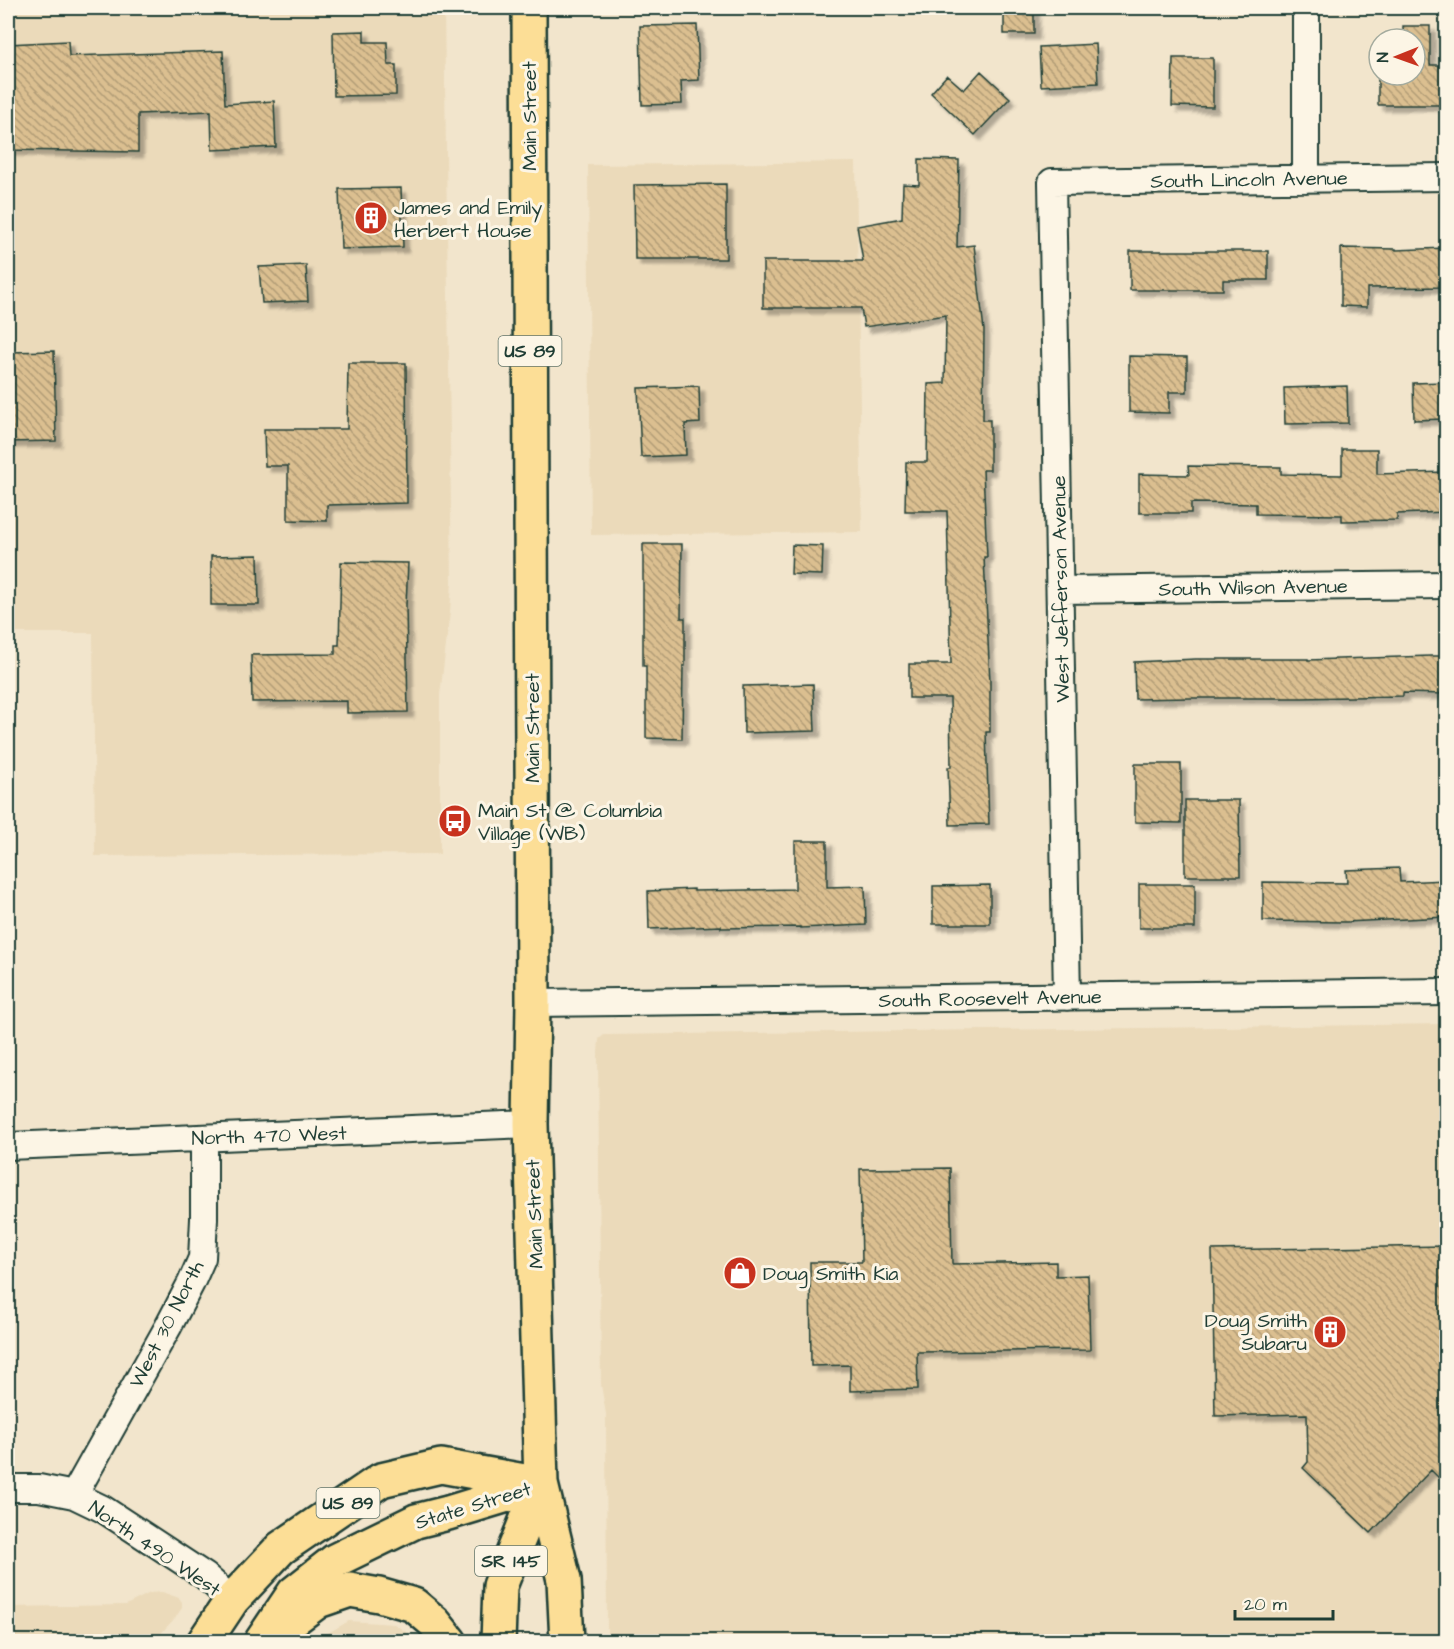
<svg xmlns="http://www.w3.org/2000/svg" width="1454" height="1649" font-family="'Architects Daughter',sans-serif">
  <defs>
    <pattern id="building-back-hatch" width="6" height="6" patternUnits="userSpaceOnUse" patternTransform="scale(1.5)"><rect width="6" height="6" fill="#dbbf90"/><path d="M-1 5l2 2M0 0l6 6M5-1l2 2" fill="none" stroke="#b19c76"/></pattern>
    <filter id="shadow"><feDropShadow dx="5.5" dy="5.5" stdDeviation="1.5" flood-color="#0004"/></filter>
  </defs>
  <rect width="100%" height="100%" fill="#f2e5cc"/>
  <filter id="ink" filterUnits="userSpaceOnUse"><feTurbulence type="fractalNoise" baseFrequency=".0167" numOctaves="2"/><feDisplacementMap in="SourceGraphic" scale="12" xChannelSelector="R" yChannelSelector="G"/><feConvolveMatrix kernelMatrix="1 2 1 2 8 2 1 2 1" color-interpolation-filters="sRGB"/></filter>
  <g filter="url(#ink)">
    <path fill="#ebdaba" d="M8,8H444L452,582L450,612L440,695V854L95,856L93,633H8Z
      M856,162L862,532L591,535L588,165Z
      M1446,1024V1641H607L606,1414L601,1385L598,1053L599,1039L604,1035Z
      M162,1592L179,1598L182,1602V1608L175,1618L154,1641H8V1607L126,1605L150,1593Z
      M349,1621L394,1624L420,1641H314Z"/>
    <path fill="url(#building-back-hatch)" stroke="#1f3d34" stroke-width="1.5" filter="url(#shadow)" d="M1004,8H1034V34H1004Z
      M697,25L699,80L681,81L682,104L642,105L640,26Z
      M1403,26H1430V65H1446V105H1378V64H1379V75H1415V39H1403Z
      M364,31V42H387L388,65H396V95L334,96L333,32Z
      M68,41L69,56L223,51L225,104L274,101L276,147L212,150L211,111L138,114V152L8,150V44Z
      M1096,44L1098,83L1041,86L1039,47Z
      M1173,58H1213V107L1172,106Z
      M981,71L1010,98L975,135L931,93L947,75L964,90Z
      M919,159L959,160L957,247L974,245L984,330L983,420H990V470H983L987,557H984L990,682V732H986L989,824L950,825L948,767H951L950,698H909V664H951L947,511H905L906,462H927L928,384L945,383L946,315L864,327L861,308H763V261H863L857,226L902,218L903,184L919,185Z
      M726,184V259H635L634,185Z
      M401,188L403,247L341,249L339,189Z
      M1341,248L1396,249V250L1446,248V287L1367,288V307L1341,306Z
      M1130,251H1268V280H1223V290H1130Z
      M306,265L308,301L262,303L259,267Z
      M54,351L56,441L8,442V352Z
      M1129,356L1187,357V392H1169V413L1129,412Z
      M348,363H406L407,503L327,505V521L288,520V466H265L264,429H347Z
      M1446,382V419L1414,420L1413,383Z
      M699,386L700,423L685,424L686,455L641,457L638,388Z
      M1347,386L1348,423L1285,424L1284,388Z
      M1342,449H1377V474L1446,472V512L1397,514V520L1342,521V515L1256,514V504L1191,503V513H1139V474L1189,475L1188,466L1281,467V474L1342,475Z
      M643,544H682L681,618H685V666H683L682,739L646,738V666H643Z
      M792,545L823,546L822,575L791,574Z
      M258,555L259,605H211V556Z
      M341,562L408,563L406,605L408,712L347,713V701L252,702L251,655L335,654V645H339Z
      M1431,656H1446V694L1403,693V696L1301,698H1190L1135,699L1134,662L1196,659H1308V660Z
      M813,684L815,731L744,733L743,686Z
      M1135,764H1181V823L1135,822Z
      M1185,800H1239L1240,876H1185Z
      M795,841H827V887L865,886L866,925L800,928V927L721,928V926L649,929L648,891L694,889V891L795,889Z
      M1399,868L1400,882L1446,880V917L1346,922L1263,921V882L1347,883L1346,870Z
      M1139,884H1195V928H1139Z
      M990,885V924H933V886Z
      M950,1168L952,1264L1056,1262V1276L1088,1275L1090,1350L917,1352L918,1389L850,1391V1365L811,1366L810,1262H862L860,1169Z
      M1446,1246V1485L1431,1470L1371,1533L1303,1468L1308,1462L1307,1414L1215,1416L1212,1250Z"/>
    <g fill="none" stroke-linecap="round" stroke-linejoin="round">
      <g stroke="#1f3d34" stroke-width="30">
        <path id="street" d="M1306,179V8
          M1060,590L1446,585
          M1067,997L1052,182L1446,177
          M533,1003L1446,992
          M8,1146L531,1124
          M8,1488H39L74,1495L103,1509L205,1576L232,1600
          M74,1495L168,1327L191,1283L202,1258L204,1219V1138"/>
      </g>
      <g stroke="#1f3d34" stroke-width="38">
        <path id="primary" d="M529,8L533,1003L531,1124L541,1484L564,1580L567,1642
          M287,1624L318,1601L350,1590L379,1595L414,1605L434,1622L450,1642
          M204,1642L232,1600L281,1548L381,1480L441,1466L541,1484
          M261,1642L294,1593L336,1560L416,1521L448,1513L537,1486
          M498,1642L500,1586L541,1484"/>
      </g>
      <use href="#street" stroke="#fcf5e5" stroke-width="26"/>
      <use href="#primary" stroke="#fcde96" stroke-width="33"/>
    </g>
  </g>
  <defs>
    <g id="building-disc" transform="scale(1.725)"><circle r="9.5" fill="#c8321e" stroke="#fcf5e5"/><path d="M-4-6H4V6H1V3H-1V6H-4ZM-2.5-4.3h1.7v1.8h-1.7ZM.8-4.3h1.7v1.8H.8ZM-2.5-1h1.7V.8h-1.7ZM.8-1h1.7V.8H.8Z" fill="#fff"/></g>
    <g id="bus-disc" transform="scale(1.725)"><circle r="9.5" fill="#c8321e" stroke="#fcf5e5"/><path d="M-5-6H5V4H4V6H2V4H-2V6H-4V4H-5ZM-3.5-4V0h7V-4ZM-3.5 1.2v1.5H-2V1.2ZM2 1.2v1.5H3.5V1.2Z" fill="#fff"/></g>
    <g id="shop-disc" transform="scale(1.725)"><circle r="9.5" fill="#c8321e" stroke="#fcf5e5"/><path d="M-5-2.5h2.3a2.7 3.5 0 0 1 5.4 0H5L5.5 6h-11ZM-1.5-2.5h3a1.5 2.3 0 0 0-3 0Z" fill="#fff"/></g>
  </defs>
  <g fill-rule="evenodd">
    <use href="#building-disc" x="371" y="218"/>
    <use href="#bus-disc" x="455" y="821"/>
    <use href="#shop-disc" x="740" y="1273"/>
    <use href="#building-disc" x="1330" y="1332"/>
  </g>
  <g text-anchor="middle" stroke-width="6" stroke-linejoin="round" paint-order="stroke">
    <g fill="#fcf5e5" stroke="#617469" stroke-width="1.5">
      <rect x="498.5" y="336" width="63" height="30" rx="4.5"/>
      <rect x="316.5" y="1488" width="63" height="30" rx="4.5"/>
      <rect x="475" y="1546" width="72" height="30" rx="4.5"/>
    </g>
    <g font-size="18" font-weight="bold" fill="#1f3d34">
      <text x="530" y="357">US 89</text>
      <text x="348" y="1509">US 89</text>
      <text x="511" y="1567">SR 145</text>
    </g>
    <g font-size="20" fill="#1f3d34" stroke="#fcf5e5">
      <text transform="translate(529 116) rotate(-90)" y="7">Main Street</text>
      <text transform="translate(1249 179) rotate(-1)" y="7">South Lincoln Avenue</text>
      <text transform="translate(1253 587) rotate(-1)" y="7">South Wilson Avenue</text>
      <text transform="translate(1060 589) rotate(-91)" y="7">West Jefferson Avenue</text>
      <text transform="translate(532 728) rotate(-90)" y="7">Main Street</text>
      <text transform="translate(990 998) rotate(-1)" y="7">South Roosevelt Avenue</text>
      <text transform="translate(269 1135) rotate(-2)" y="7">North 470 West</text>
      <text transform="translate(534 1214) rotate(-92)" y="7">Main Street</text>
      <text transform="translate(166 1324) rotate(-63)" y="7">West 30 North</text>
      <text transform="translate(473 1505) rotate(-17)" y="7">State Street</text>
      <text transform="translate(155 1548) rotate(34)" y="7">North 490 West</text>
    </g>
    <g font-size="20" fill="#1f3d34" stroke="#fcf5e5" text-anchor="start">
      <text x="394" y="214">James and Emily<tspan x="394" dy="23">Herbert House</tspan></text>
      <text x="478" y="817">Main St @ Columbia<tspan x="478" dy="23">Village (WB)</tspan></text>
      <text x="763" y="1280">Doug Smith Kia</text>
      <text x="1307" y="1327" text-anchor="end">Doug Smith<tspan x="1307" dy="23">Subaru</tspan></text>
    </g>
  </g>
  <rect width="1454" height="1649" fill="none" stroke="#fcf5e5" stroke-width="30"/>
  <rect x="15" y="15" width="1424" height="1619" fill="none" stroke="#1f3d34" stroke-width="2" filter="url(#ink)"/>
  <g transform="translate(1397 57) rotate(269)"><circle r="28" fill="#fcf5e5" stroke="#a4ab9e" stroke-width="1.5"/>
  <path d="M0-4.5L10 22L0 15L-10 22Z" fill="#c8321e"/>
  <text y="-9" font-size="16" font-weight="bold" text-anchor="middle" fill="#1f3d34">N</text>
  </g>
  <path d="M1235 1610v9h98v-9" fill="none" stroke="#1f3d34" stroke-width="3"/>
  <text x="1244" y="1610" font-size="18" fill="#1f3d34" stroke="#fcf5e5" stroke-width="4.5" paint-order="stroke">20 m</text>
</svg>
